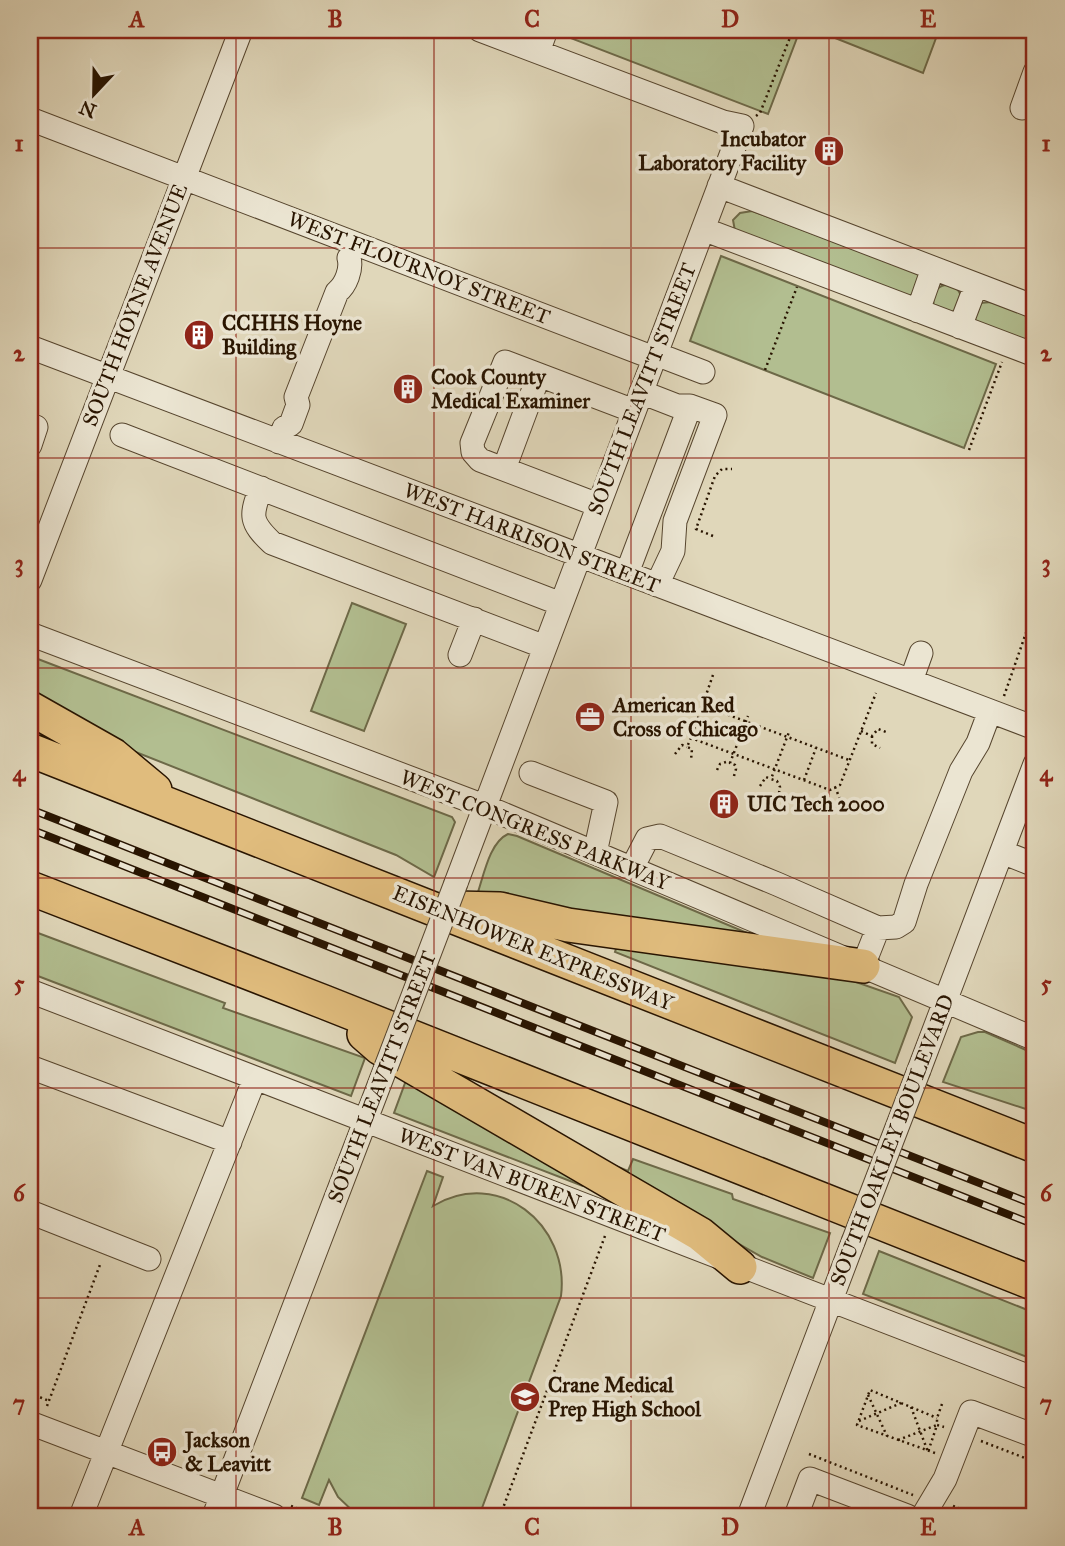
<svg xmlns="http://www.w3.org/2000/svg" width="1065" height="1546" font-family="'IM FELL Great Primer',serif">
  <rect width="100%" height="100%" fill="#e0d7ba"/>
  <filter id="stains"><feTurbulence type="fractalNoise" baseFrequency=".00286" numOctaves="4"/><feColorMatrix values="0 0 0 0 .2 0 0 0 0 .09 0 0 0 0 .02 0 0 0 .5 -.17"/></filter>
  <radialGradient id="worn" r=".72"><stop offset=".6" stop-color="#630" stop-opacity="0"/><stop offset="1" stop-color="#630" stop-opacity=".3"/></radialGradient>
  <path fill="#b2be90" stroke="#6d6948" stroke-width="2" d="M561,30H800L768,114L560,34Z
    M815,30H939L923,73Z
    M752,211L915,272L921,278L914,298L735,231L733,220L740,213Z
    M721,256L996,364L964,448L690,341Z
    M933 299a14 14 0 1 1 28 0a14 14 0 1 1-28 0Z
    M991,302L1035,318V350L976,324L974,315L980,303Z
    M352,603L406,624L364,731L311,711Z
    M30,656L452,817L455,822L434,877L396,855L123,747L30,696Z
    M508,834L517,836L766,941L491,896L478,892C484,874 490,842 508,834Z
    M30,930L225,1003L223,1008L365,1058L351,1096L30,973Z
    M618,942L836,975L899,997L912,1017L895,1063L615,952Z
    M978,1032H985L1035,1054V1112L943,1082L961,1037Z
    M408,1075L578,1182L583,1186L394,1113Z
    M565,1145L628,1171L633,1159L732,1194L733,1199L830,1233L813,1278L762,1257Z
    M427,1171L443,1177L433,1206C498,1167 570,1224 561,1296L479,1516H358L338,1497L329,1480L319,1505L302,1498Z
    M879,1251L1035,1313V1360L863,1294Z"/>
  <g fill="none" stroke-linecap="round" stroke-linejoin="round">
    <g stroke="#56452e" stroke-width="25">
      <path id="minor" d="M538,52L546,30
        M1022,108L1035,72
        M30,119L654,358
        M719,186L1035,307
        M703,229L1035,355
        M918,311L933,268
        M960,327L976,285
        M30,347L1035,728
        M656,354L703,372
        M641,392L677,406H690L715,415L675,521L673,551L657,585
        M30,425L36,427L30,445
        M122,435L561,604
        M279,442L284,428L291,424L298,405L296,397L337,292C346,285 352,269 349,258
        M504,469L539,375
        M261,488C250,516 250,522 272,543L545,647
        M598,505L480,460L473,452L472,443L505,362L634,411
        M627,573L690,406
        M30,580L241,30
        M30,634L484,806L1035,1039
        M460,655L474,619
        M911,681L921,653
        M531,773L606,802L595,853
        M1002,852L1035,865
        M632,868L647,839L660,836L777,884L878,928L863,966
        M456,883L742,126L723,122L480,30
        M878,928L896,927L904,922L916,884L961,771L978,743L990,711
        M30,991L1035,1379
        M30,1067L230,1142
        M919,1070L1035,764
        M30,1212L149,1259
        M30,1423L274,1516
        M81,1516L255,1078
        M214,1516L386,1067
        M749,1516L853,1242
        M796,1516L810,1479L907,1516
        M923,1516L945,1479L971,1412L1035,1436"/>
    </g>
    <g stroke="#281400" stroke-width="36">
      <path id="highway" d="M30,708L113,755L155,790
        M30,750L1035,1146
        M30,888L324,1002L1035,1284
        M454,908L500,909L568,925L863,966
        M364,1034L380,1048L700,1234L740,1267"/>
    </g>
    <path stroke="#281400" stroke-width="2.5" stroke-dasharray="2 3.5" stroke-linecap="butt" d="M853,30L878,36L901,30
      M756,116L760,113L793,30
      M765,370L797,287
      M969,450L1002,362
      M713,536L696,529L715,476L722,469H732
      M713,675L691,738L830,790L840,785L876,693
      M1004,696L1027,630
      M702,705L849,760
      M861,731L872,736L878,729L886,732
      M872,736V744L880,748
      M691,738L687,747L692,749L691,760
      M675,754L682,745L687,747
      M717,770L720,764L726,762L730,763
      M734,776L736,769L735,765L730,763L748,716
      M804,780L816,748
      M760,786L766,777L771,779
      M835,787L840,799
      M779,793L780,787L777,781L771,779L789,732
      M30,1393L49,1401
      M868,1395L887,1436
      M942,1404L937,1418V1425L944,1427
      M47,1406L101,1262
      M911,1407L928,1452L937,1425
      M859,1421L901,1403
      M898,1440L937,1425
      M981,1441L1035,1462
      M935,1453L857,1425L870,1390L937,1418
      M809,1454L913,1495
      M291,1506L318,1516
      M953,1506L979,1516
      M500,1516L605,1236
      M955,1516L958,1508"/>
    <use href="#minor" stroke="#ebe5d2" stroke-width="23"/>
    <use href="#highway" stroke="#e0bc7d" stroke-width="33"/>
    <g stroke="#281400" stroke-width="8">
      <path id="rail" d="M30,809L1035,1205
        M30,829L1035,1225"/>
    </g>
    <use href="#rail" stroke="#ebe5d2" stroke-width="5" stroke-dasharray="16" stroke-linecap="butt"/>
    <g stroke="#56452e" stroke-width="25" stroke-linecap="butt">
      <path id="minor-bridge" d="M386,1067L456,883
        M853,1242L919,1070"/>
    </g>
    <use href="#minor-bridge" stroke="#ebe5d2" stroke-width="23"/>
  </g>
  <path fill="none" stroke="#8f2418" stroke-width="2" stroke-opacity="0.55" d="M236,30V1516M434,30V1516M631,30V1516M829,30V1516M30,248H1035M30,458H1035M30,668H1035M30,878H1035M30,1088H1035M30,1298H1035"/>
  <defs>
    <g id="building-disc" transform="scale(1.575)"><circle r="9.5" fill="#8f2418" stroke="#ebe5d2"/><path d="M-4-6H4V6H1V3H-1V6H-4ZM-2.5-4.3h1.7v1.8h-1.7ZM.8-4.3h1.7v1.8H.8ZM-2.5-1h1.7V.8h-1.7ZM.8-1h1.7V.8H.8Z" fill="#fff"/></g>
    <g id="office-disc" transform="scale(1.575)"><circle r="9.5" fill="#8f2418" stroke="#ebe5d2"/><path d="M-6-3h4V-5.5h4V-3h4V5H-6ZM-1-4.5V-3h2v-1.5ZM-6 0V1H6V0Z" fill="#fff"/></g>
    <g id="school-disc" transform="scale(1.575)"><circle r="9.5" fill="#8f2418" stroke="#ebe5d2"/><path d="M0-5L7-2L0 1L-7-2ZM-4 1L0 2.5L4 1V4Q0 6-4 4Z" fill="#fff"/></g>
    <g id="bus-disc" transform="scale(1.575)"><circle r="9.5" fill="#8f2418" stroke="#ebe5d2"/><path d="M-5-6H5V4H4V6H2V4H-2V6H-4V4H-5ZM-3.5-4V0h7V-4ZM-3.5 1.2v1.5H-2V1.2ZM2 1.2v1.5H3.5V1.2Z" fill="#fff"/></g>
  </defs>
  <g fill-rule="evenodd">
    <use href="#building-disc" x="829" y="151"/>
    <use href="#building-disc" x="199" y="335"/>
    <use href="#building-disc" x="408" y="389"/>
    <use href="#office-disc" x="590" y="717"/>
    <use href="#building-disc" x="724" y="804"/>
    <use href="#school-disc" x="525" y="1397"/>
    <use href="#bus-disc" x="162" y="1452"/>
  </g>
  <g text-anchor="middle" stroke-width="7" stroke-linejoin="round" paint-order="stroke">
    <g font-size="21" font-weight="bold" fill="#281400" stroke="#ebe5d2" text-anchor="start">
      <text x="806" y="146" text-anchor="end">Incubator<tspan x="806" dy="24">Laboratory Facility</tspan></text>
      <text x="222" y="330">CCHHS Hoyne<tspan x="222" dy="24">Building</tspan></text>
      <text x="431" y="384">Cook County<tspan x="431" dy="24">Medical Examiner</tspan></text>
      <text x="613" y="712">American Red<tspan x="613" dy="24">Cross of Chicago</tspan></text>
      <text x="747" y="811">UIC Tech 2000</text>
      <text x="548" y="1392">Crane Medical<tspan x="548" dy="24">Prep High School</tspan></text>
      <text x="185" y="1447">Jackson<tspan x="185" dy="24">&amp; Leavitt</tspan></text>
    </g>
    <g font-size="21" fill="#281400" stroke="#ebe5d2">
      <text transform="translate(419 268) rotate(21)" y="7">WEST FLOURNOY STREET</text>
      <text transform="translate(135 305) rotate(-69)" y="7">SOUTH HOYNE AVENUE</text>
      <text transform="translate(642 389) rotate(-69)" y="7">SOUTH LEAVITT STREET</text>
      <text transform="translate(532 538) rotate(21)" y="7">WEST HARRISON STREET</text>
      <text transform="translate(535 830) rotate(22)" y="7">WEST CONGRESS PARKWAY</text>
      <text transform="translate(533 948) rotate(22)" y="7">EISENHOWER EXPRESSWAY</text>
      <text transform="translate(382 1077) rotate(-69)" y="7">SOUTH LEAVITT STREET</text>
      <text transform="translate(892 1140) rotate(-69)" y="7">SOUTH OAKLEY BOULEVARD</text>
      <text transform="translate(532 1185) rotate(21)" y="7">WEST VAN BUREN STREET</text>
    </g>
  </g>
  <rect width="1065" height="1546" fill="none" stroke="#e0d7ba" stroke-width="77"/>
  <g transform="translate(94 94) rotate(202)" stroke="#ebe5d2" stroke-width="5" paint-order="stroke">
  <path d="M0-5L12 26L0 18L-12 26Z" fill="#281400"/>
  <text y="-10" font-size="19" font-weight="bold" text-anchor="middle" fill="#281400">N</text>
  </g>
  <rect x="38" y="38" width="988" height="1470" fill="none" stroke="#8f2418" stroke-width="2.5"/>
  <g font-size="23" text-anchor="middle" font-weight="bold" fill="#8f2418">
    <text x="137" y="27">A</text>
    <text x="335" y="27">B</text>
    <text x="532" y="27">C</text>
    <text x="730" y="27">D</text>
    <text x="928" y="27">E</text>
    <text x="19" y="151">1</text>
    <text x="1046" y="151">1</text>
    <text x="19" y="361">2</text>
    <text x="1046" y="361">2</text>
    <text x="19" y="571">3</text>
    <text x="1046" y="571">3</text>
    <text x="19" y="781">4</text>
    <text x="1046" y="781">4</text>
    <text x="19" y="991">5</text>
    <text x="1046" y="991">5</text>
    <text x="19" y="1201">6</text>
    <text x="1046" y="1201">6</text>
    <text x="19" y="1411">7</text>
    <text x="1046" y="1411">7</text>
    <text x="137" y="1535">A</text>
    <text x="335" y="1535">B</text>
    <text x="532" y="1535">C</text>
    <text x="730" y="1535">D</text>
    <text x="928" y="1535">E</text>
  </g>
  <rect width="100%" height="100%" filter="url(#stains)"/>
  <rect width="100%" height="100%" fill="url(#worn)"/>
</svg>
